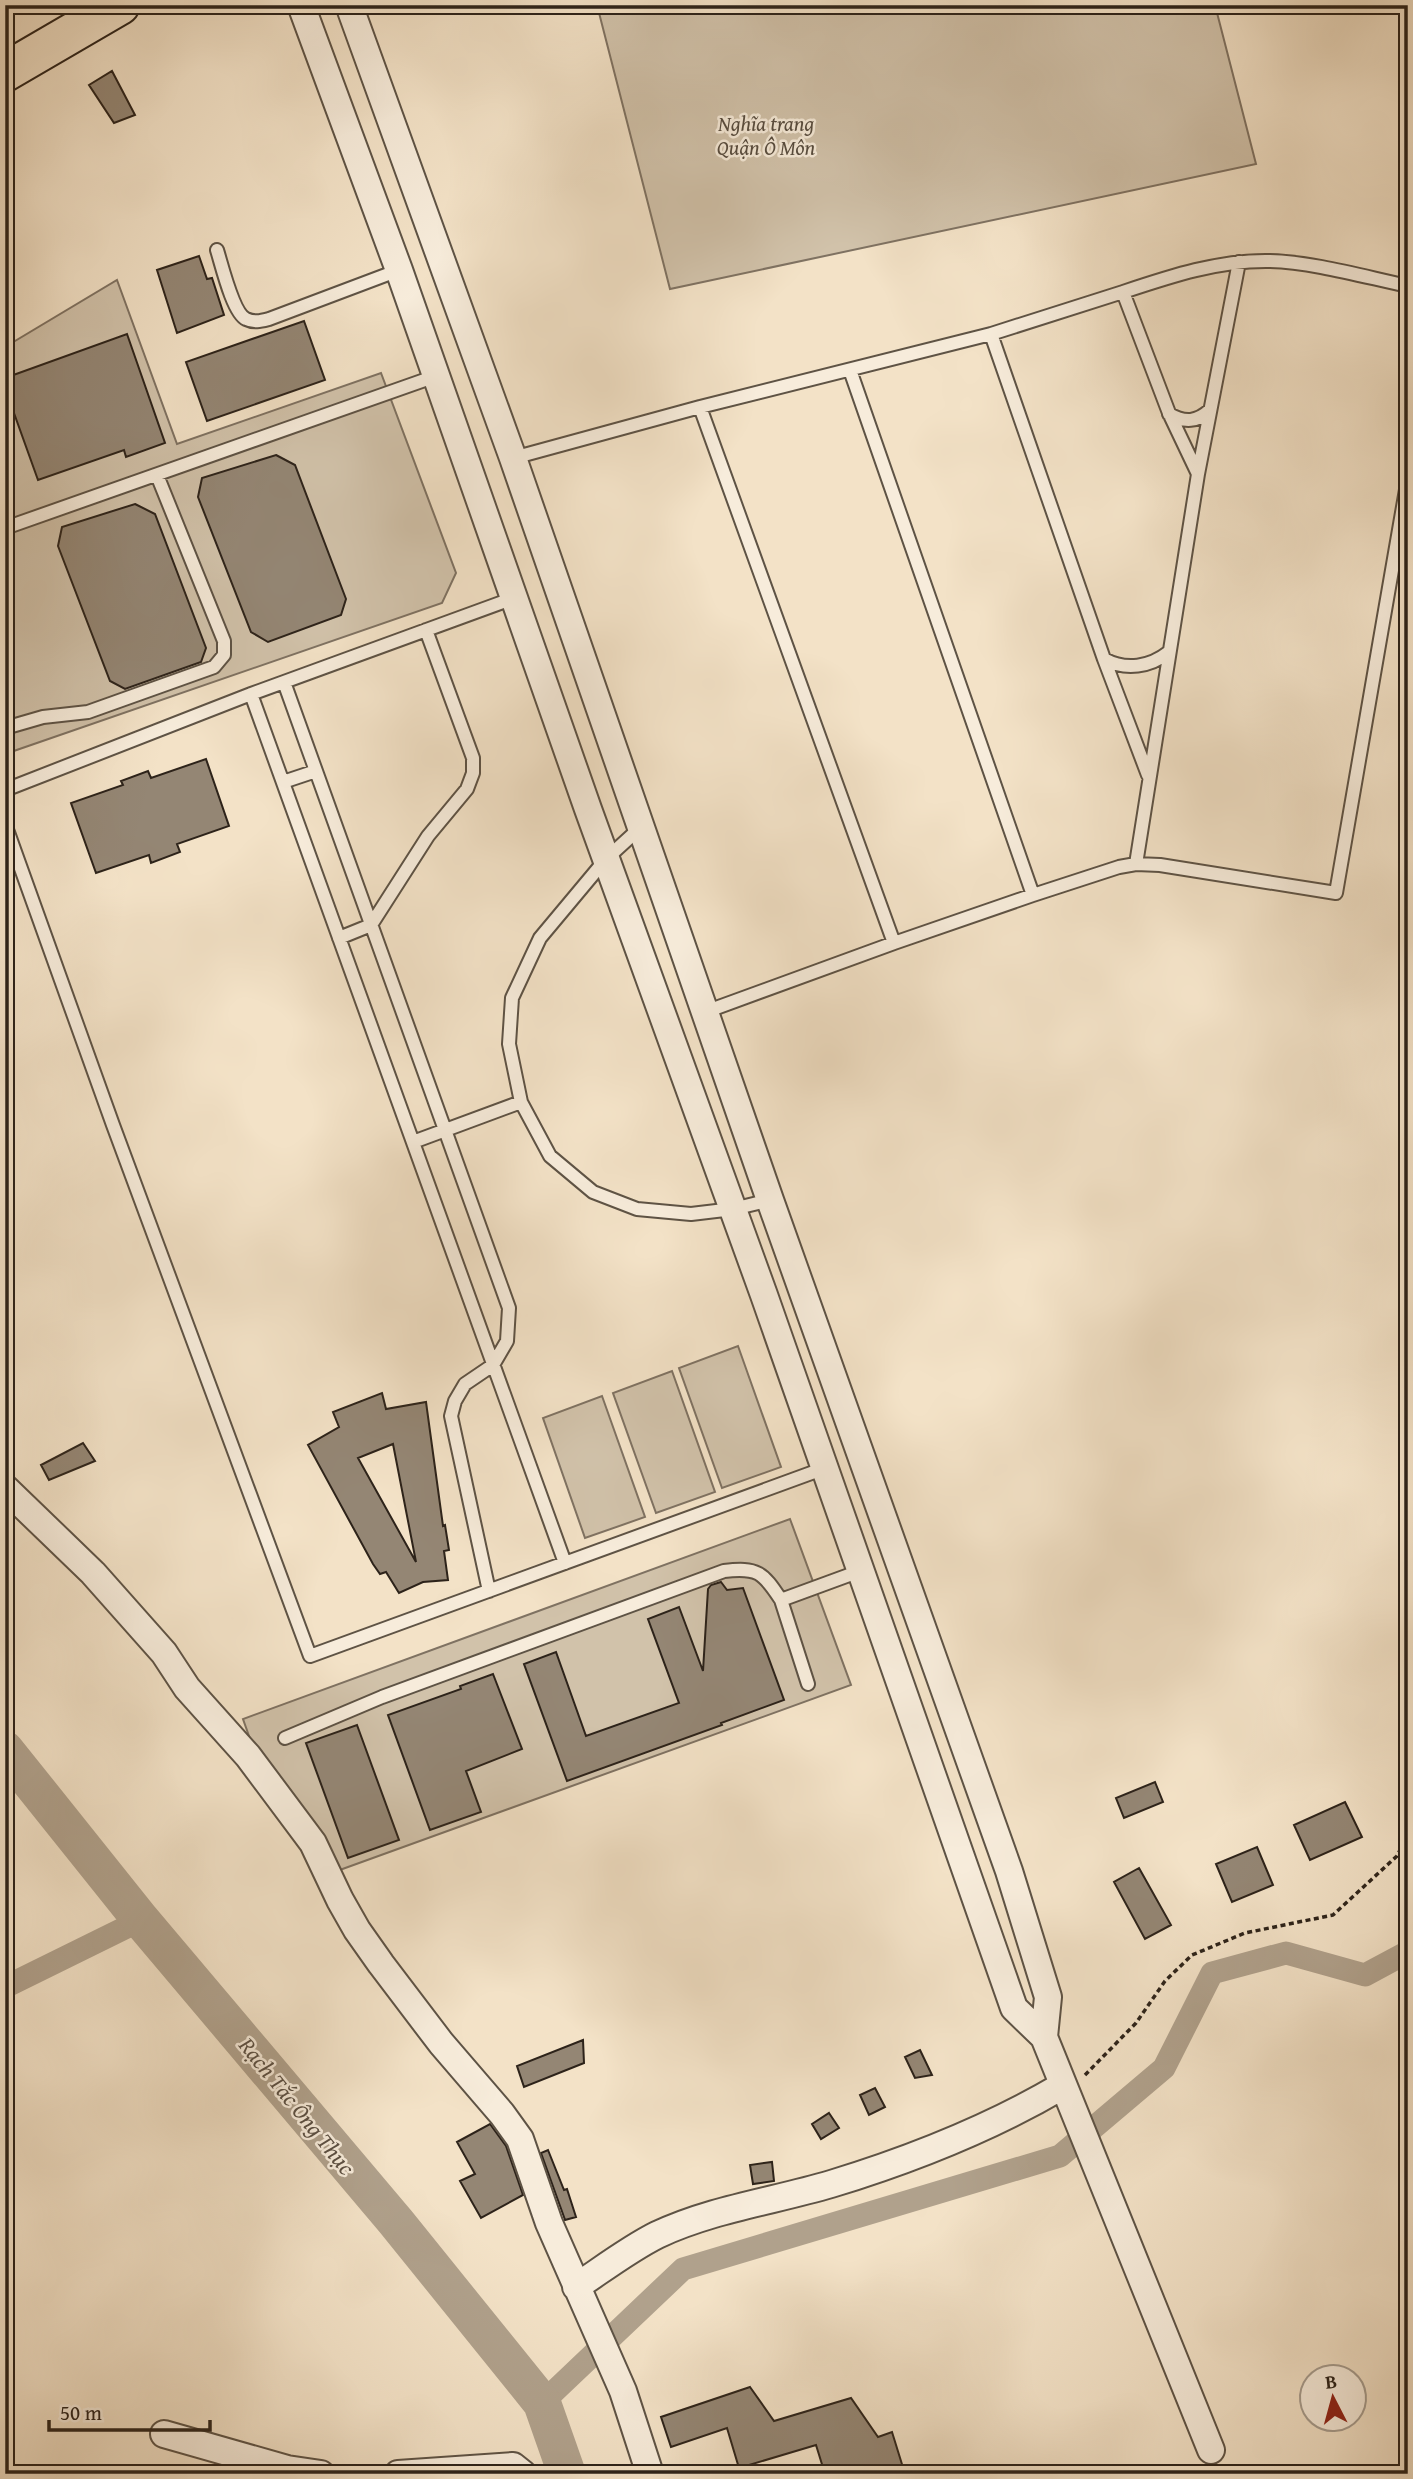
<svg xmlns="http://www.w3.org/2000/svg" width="1413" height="2479" font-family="'Gentium Book Plus',serif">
  <rect width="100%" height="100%" fill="#f3e2c7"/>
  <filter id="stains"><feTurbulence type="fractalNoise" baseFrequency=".00286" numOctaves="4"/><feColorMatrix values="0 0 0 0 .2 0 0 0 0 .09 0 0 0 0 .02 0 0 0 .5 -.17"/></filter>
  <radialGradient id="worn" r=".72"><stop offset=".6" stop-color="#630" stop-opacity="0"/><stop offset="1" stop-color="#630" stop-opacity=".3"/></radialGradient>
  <path fill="#d1c2aa" stroke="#7f7262" stroke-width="2" d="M597,5H1215L1256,164L670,289Z
    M117,280L177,444L381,373L456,573L442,603L5,754V347Z
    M738,1346L781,1467L722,1488L679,1368Z
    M672,1371L715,1492L656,1513L613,1393Z
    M602,1396L645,1517L585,1538L543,1418Z
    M790,1519L851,1685L337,1871L255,1753L243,1719Z"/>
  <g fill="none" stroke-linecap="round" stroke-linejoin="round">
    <path stroke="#b0a18c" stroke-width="23" d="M5,1987L141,1920
      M542,2403L683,2269L1060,2156L1164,2068L1212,1973L1286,1953L1365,1975L1408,1952"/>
    <path stroke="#b0a18c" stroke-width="38" d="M5,1750L141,1920L396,2222L542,2403L567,2474"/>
  </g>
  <path fill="#948674" stroke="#2d231a" stroke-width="2" fill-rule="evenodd" d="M112,71L135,115L114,123L89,85Z
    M199,256L207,279L212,278L224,315L177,333L157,270Z
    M304,321L325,380L207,421L186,362Z
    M127,334L165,443L126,457L124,450L38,480L5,388V378Z
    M276,455L295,465L346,599L341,615L268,642L251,632L198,497L202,478Z
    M135,504L155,514L206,648L201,662L125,689L110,681L58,546L62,527Z
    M206,759L229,826L177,844L180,852L151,863L149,855L96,873L71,803L123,785L121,781L148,771L151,778Z
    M382,1393L386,1409L426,1402L443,1526L445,1525L449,1550L444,1551L448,1580L423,1582L399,1593L386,1572L380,1574L373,1564L308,1445L339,1427L333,1412ZM393,1444L416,1562L358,1458Z
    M83,1443L95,1461L49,1480L41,1465Z
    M721,1582L727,1590L743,1588L784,1700L721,1723L722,1725L567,1781L524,1664L556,1652L586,1736L679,1703L648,1619L679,1607L703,1671L708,1589L711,1585Z
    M493,1674L522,1749L466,1771L481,1812L430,1830L388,1715L461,1689L460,1686Z
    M357,1725L399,1840L348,1858L306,1743Z
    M1155,1782L1163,1802L1124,1818L1116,1798Z
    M1345,1802L1362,1837L1310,1860L1294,1825Z
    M1257,1847L1273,1885L1232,1902L1216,1864Z
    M1139,1868L1171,1925L1145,1939L1114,1882Z
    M583,2040L584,2063L524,2087L517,2066Z
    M920,2050L932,2075L915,2078L905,2057Z
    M875,2088L885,2107L869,2115L860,2095Z
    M829,2113L839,2128L821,2139L812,2124Z
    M490,2124L506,2146L523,2195L481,2218L460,2181L475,2174L457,2142Z
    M548,2150L564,2190L567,2189L576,2217L565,2220L564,2217L541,2153Z
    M772,2162L774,2181L753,2184L750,2165Z
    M750,2387L774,2421L851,2398L878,2437L892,2432L905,2474H825L816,2445L739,2468L727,2428L671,2447L661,2417Z"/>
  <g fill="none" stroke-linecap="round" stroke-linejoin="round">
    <g stroke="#5e5345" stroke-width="16">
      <path id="service" d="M217,250C222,266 233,313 246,319C254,323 261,321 269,319L399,270
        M1123,292C1171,276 1219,260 1270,261C1313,262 1365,277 1408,286
        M991,334L1104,659L1148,775
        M850,370L1033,895
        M700,407L991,334L1123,292L1169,413L1198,474L1136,864L1119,867L1033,895L894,943
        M1169,414C1185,423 1197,422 1210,410
        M513,458L700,407L894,943L705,1012
        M1198,474L1239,262
        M5,528L436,376
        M1104,659C1126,671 1150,667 1169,652
        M284,682L509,1308L507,1341L493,1365L465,1384L455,1401L451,1416L489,1591
        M251,694L565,1563
        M5,728L43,717L88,712L214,667L224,655V641L157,475
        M283,782L316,771
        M5,790L251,694L514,598
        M5,824L113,1125L310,1656L825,1468
        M640,828L606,859L540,938L512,998L509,1044L521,1102L550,1156L593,1192L637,1209L691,1214L733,1209L770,1200
        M1136,864L1160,865L1336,893L1408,478
        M339,938L371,925L428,836L467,789L473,773V758L426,630
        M413,1142L521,1102
        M781,1600L860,1571
        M285,1738L382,1697L724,1571C757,1567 763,1572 781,1600L808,1684"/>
    </g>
    <g stroke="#5e5345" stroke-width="30">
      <path id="minor" d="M301,5L399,270L588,809L764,1295L1014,2008L1044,2037
        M349,5L513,458L770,1200L1009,1871L1048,1997L1044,2037L1211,2450
        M5,1488L93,1573L164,1653L187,1688L248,1756L313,1843L340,1900L357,1930L381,1964L441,2043L502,2114L520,2139L549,2223L623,2391L650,2474
        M576,2287C603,2269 629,2249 657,2235C712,2209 774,2201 831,2184C913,2159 989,2129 1062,2086
        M164,2434L287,2469L321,2474
        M398,2474L513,2466L523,2474"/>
    </g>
    <g stroke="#2d231a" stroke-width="42">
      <path id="trunk" d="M5,72L120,5"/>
    </g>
    <path stroke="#2d231a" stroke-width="3.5" stroke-dasharray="5 3.5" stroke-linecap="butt" d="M1085,2075L1136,2023L1165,1981L1192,1955L1245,1933L1333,1915L1397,1856L1408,1834"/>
    <use href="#service" stroke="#f7ecdb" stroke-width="12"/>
    <use href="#minor" stroke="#f7ecdb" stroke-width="26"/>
    <use href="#trunk" stroke="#f3e2c7" stroke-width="38"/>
  </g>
  <g text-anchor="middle" stroke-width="5" stroke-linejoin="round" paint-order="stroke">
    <g font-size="21" font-style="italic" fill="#564b3e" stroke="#f7ecdb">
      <text x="766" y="131">Nghĩa trang<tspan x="766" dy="24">Quận Ô Môn</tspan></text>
    </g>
    <g font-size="23" font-style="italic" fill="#5b4f42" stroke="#f7ecdb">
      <text transform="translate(297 2106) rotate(51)" y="8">Rạch Tắc Ông Thục</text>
    </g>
  </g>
  <rect width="1413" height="2479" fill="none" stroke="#f3e2c7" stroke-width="28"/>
  <rect x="7" y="7" width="1399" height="2465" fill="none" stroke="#2d231a" stroke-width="3.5"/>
  <rect x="14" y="14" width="1385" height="2451" fill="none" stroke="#2d231a" stroke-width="2"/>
  <g transform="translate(1333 2398) rotate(354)"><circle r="33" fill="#f7ecdb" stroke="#a69c8e" stroke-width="2"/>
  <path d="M0-5L12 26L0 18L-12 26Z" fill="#8f2418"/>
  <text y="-10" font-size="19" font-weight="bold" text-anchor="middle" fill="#2d231a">B</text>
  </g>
  <path d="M49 2420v10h161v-10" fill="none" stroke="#2d231a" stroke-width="3.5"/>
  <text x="60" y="2420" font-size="21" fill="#2d231a" stroke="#f7ecdb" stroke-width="5" paint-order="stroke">50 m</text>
  <rect width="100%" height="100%" filter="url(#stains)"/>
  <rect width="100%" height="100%" fill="url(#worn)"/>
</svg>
